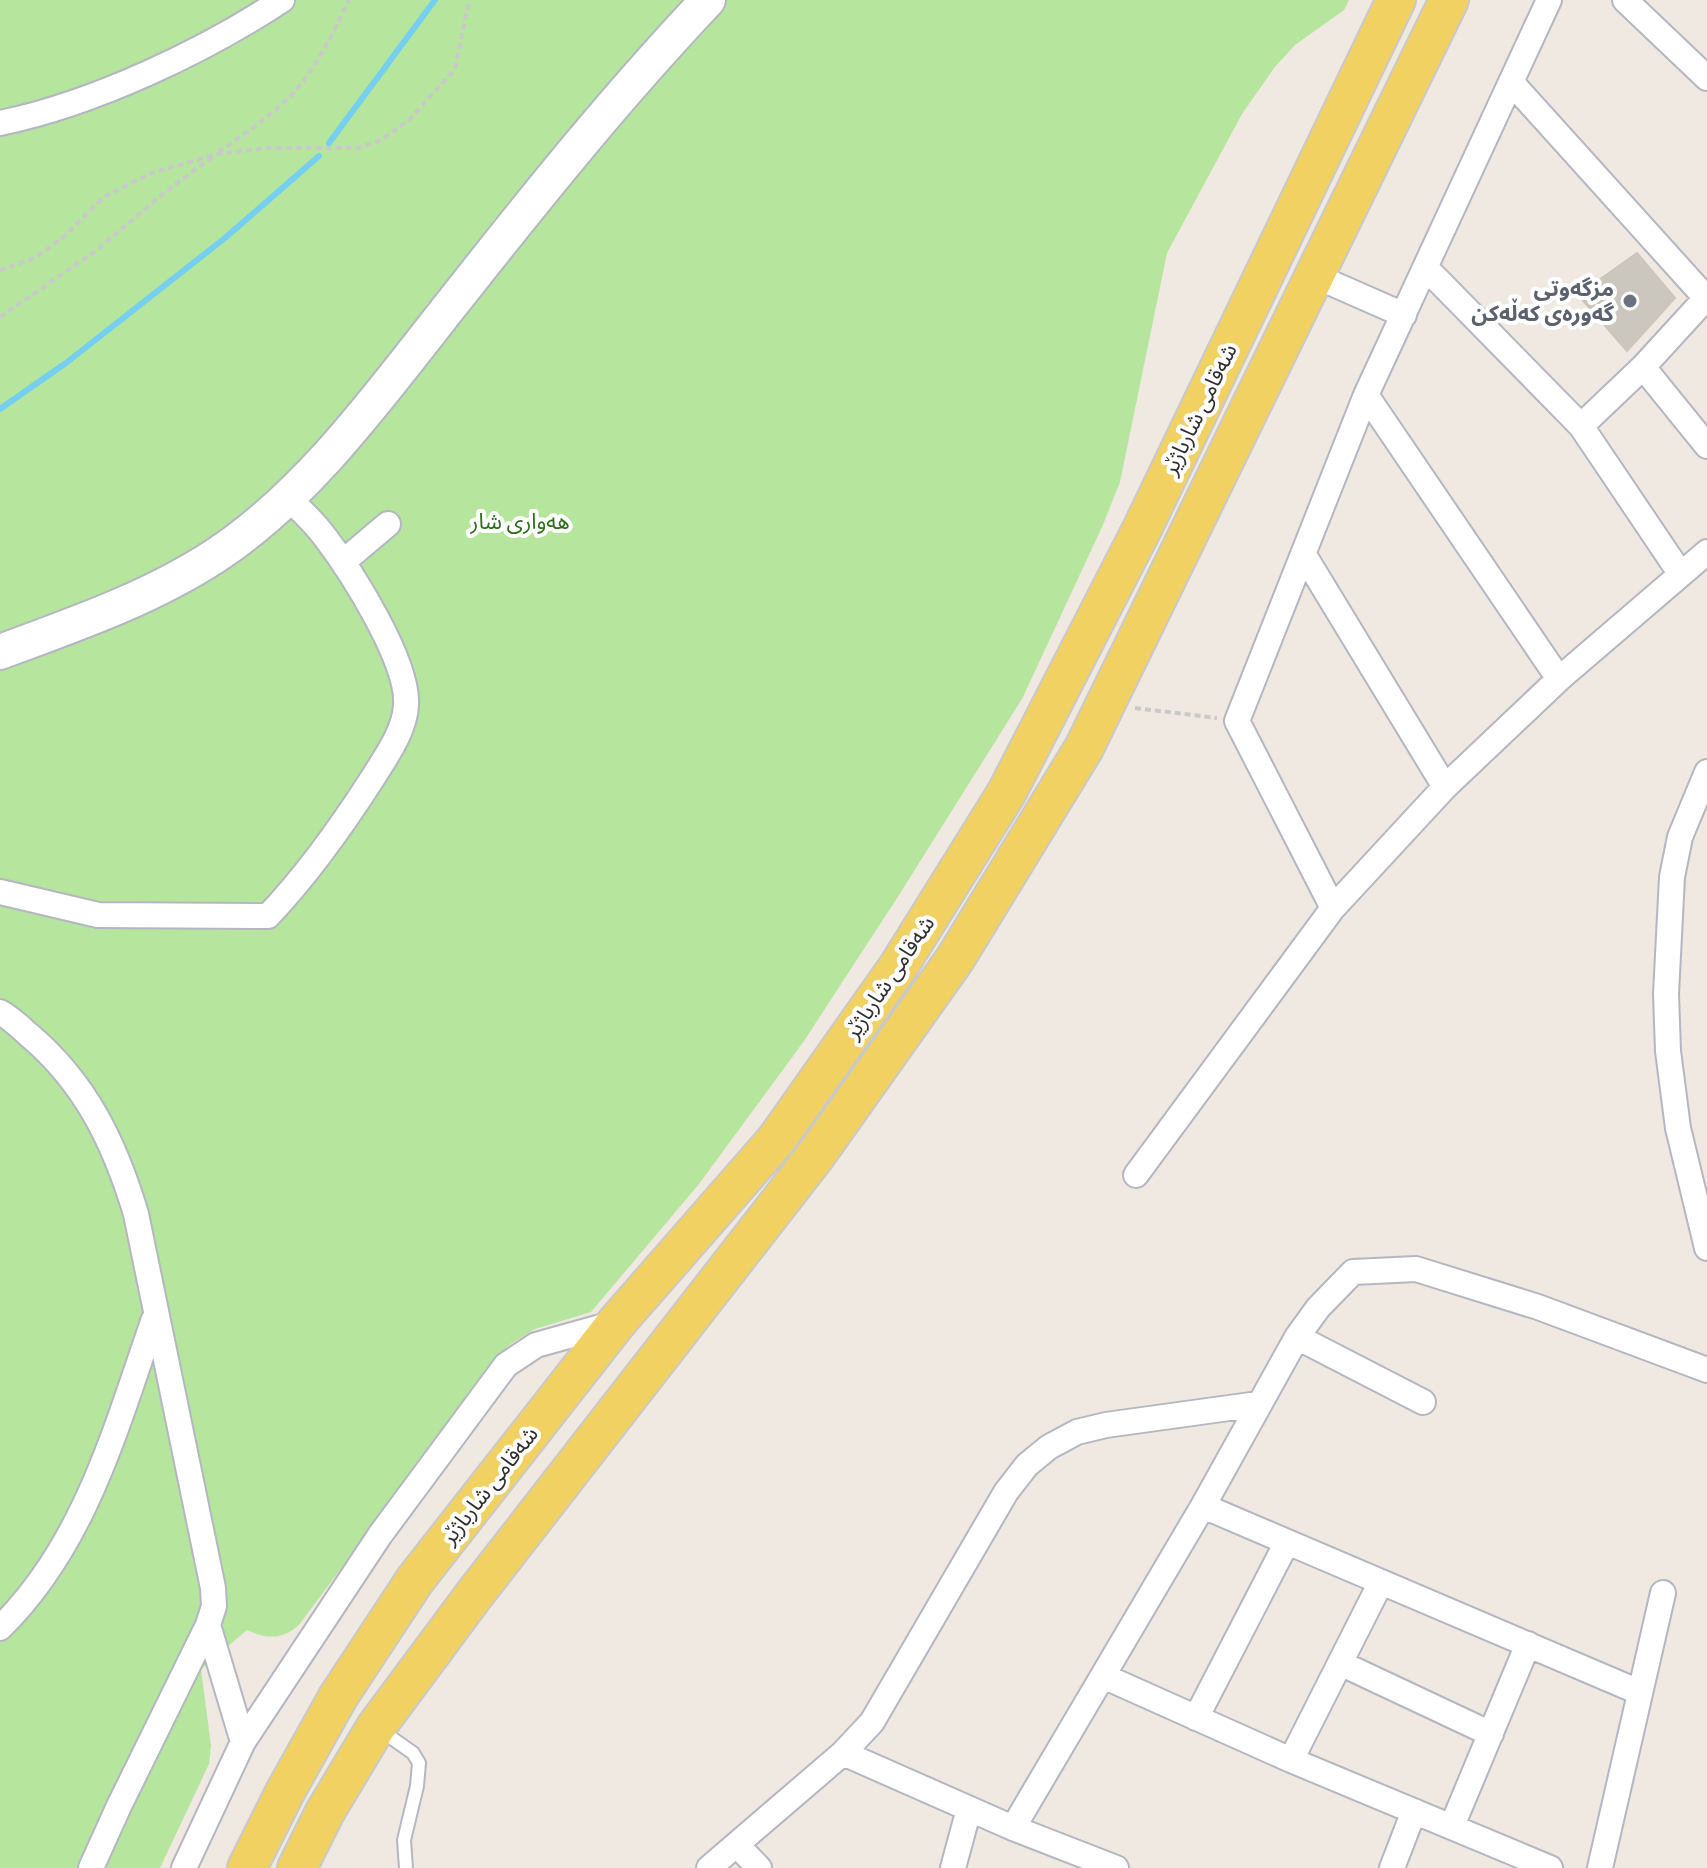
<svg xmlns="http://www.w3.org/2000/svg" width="1707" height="1868" font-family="'Source Sans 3','Noto Sans Arabic',sans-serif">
  <rect width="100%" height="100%" fill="#efe9e1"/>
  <path fill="#b6e59e" d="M0,0H1349L1344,10L1295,45L1274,68L1242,114L1167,253L1120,482L1102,527L1022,699L899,895L804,1041L699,1184L591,1312L535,1329L512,1343L501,1353L299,1625C282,1640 267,1639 247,1630L201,1669L211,1746L209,1764L160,1868H0Z"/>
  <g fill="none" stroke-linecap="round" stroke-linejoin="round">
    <path stroke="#75cff0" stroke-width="6" d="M329,143L435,0
      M0,409L66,363L225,238L319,156"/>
  </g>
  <path fill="#cbc7bf" stroke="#cbc5ba" stroke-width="2" d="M1637,253L1675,298L1627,351L1578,295Z"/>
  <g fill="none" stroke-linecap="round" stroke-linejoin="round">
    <g stroke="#b4b7c1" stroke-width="16">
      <path id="lane" d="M379,1729L413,1753L419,1763L417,1786L404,1840L406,1868"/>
    </g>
    <g stroke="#b4b7c1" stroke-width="28">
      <path id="street" d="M1625,0L1707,78
        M1511,82L1706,298
        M0,123C93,104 203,52 282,0
        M1426,268L1581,426L1680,573
        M1313,275L1404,315
        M1643,367L1707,446
        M1366,395L1559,679
        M1581,426L1643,367L1707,297
        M1304,555L1445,787
        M343,562L388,524
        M1707,772L1680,837L1672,877L1666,994L1668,1051L1678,1128L1707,1248
        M0,892L98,915L268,916C309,873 342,826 374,776C387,755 405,730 406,705C409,662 351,571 325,537C314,522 301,510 287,497
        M1333,908L1237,721L1366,395L1549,0
        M0,1012C11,1018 20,1027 29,1035C86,1083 115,1144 136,1214L213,1588L214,1606L208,1625L119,1806L91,1868
        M1136,1175L1333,908L1445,787L1559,679L1707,552
        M1297,1337L1423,1402
        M1203,1506L1639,1692
        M208,1625L243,1742
        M0,1628C85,1545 116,1427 154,1319
        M1340,1663L1491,1734
        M1103,1676L1291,1760L1550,1868
        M1196,1718L1287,1542
        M843,1753L1013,1828L1116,1868
        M1291,1760L1381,1582
        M1452,1826L1528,1644
        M1013,1828L1203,1506L1297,1337L1318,1308L1353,1272L1416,1269L1538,1307L1707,1370
        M737,1845L759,1868
        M184,1868L243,1742L380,1535L506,1365L536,1345L615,1323
        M709,1868L843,1753L872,1722L1006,1492L1027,1465L1049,1447L1077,1432L1106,1425L1258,1404
        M953,1868L969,1809
        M1392,1868L1414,1811
        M1600,1868L1663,1593"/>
    </g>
    <g stroke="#b4b7c1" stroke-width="38">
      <path id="secondary" d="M0,652C73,625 149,599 215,556C311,493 384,389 454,301C536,197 617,96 708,0"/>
    </g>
    <g stroke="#c9c9c9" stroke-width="42">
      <path id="primary" d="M247,1868L285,1792L338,1697L415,1580L617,1322L776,1140L898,967L1007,792L1142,529L1396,0
        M297,1868L325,1812L376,1727L474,1595L816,1155L955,959L1084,748L1449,0"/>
    </g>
    <path stroke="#c9c9c9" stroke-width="4" stroke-dasharray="6 4" stroke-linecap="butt" d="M219,152C244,134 272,116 293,93C318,66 333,32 349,0
      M0,270L35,258L61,239L104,197L151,173L217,154L268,148H358L383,139L411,118L455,69L469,0
      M0,317L97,250L164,193L212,157
      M1135,708L1217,718"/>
    <use href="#lane" stroke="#fff" stroke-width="12"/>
    <use href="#street" stroke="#fff" stroke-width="24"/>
    <use href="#secondary" stroke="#fff" stroke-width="34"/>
    <use href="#primary" stroke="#f2d163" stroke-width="38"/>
  </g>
  <circle fill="#6b7280" stroke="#fff" stroke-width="3" cx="1630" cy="301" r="8"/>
  <g text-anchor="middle" stroke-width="8" stroke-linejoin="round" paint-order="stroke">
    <g font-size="22" font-weight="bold" fill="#5b616d" stroke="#fff" text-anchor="end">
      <text x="1614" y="296">مزگەوتی<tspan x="1614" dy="25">گەورەی کەڵەکن</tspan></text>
    </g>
    <g font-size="22" fill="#2e2e2e" stroke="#fff">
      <text transform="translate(1199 409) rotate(-64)" y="8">شەقامی شارباژێر</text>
      <text transform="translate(889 977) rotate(-56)" y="8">شەقامی شارباژێر</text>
      <text transform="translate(489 1485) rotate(-52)" y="8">شەقامی شارباژێر</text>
    </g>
    <g font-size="22" fill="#2c6e1b" stroke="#fff">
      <text x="520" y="529">هەواری شار</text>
    </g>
  </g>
</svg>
